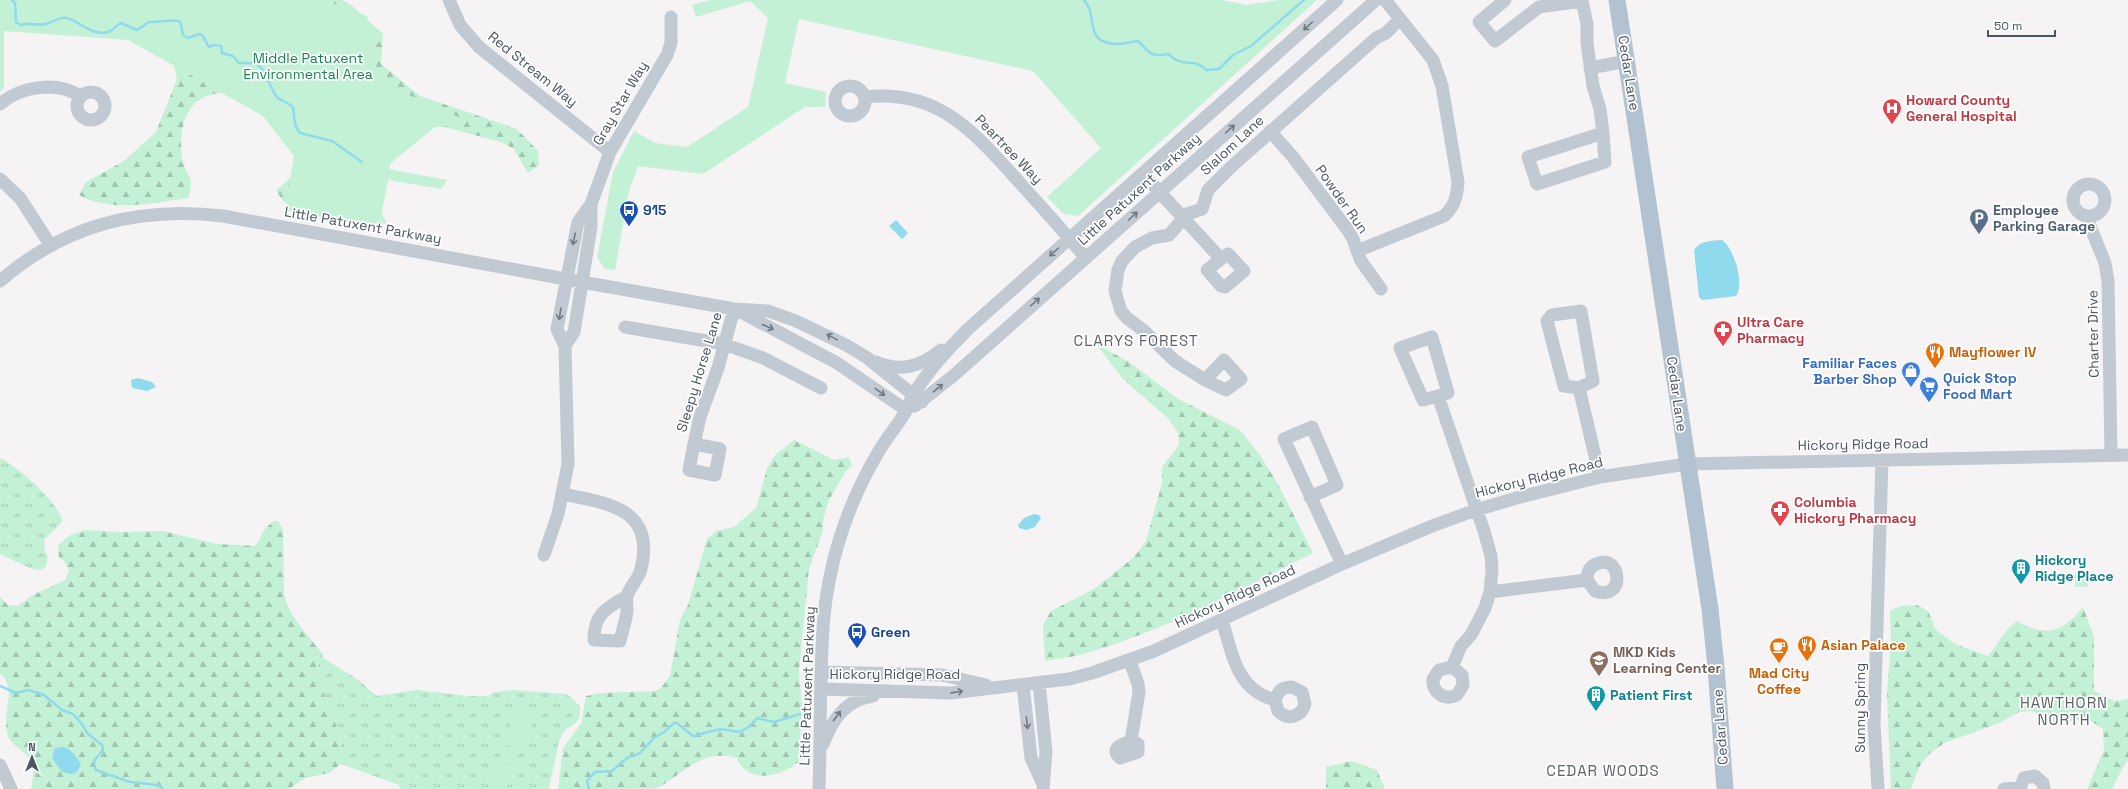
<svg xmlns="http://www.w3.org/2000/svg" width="2128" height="789" font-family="'Space Grotesk',sans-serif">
  <defs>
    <pattern id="grass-tufts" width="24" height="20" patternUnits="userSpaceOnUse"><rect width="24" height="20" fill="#c3f1d5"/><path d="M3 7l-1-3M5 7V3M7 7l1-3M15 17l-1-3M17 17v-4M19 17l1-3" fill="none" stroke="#a0c6b0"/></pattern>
    <pattern id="forest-firs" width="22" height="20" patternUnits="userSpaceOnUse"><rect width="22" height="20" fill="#c3f1d5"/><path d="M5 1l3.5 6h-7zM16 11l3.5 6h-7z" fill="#a0c6b0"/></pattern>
  </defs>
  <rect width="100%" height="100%" fill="#f5f3f3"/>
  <path fill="url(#grass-tufts)" d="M0,458C14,463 63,506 62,522L44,540L45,551L48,557L46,566L41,570L32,569L0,554Z
    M323,658L360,681L376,696L418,690L468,696H488L494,692L513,690L565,694L571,697L580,707V716L576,723L565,730L559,741L549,789H401L399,785L341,764C347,730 318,699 318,663Z"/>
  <path fill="url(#forest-firs)" d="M0,0H342L350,4L383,34L381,64L420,96L517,129L538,151L539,165L528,173L514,149L501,142L437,125L410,126L373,197L387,224L310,210L284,202L276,191L297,171L299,143L234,91C225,92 215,93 207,96C183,104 179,136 182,157C185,177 196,174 188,198C153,203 112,213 79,195L86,182L124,161L156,132L177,79L174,65L129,33Z
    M1096,344L1128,361L1178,399L1240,430L1260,455L1279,486L1313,553C1241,589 1168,629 1090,652C1076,657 1060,658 1045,661L1043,625L1051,611L1094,589L1134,557L1146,541L1162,483V467L1179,445L1178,432L1169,419L1123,379Z
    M794,440L834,460L849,457L852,466L846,471L829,500L823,520V530L809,569L799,671L802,707L799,761C783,777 747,785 737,758C703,748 685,772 658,788C652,789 571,789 558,789L563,748L581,724L586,696L600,693L655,691L661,688L670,676L680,620L688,605L707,539L716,531L734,527L756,508L767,469L774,456Z
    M273,521H278L283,530L284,595C290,618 308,635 322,653L323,658L318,663C318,699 347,729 341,764L329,773L305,778L289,789H31C32,782 34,774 33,768C31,750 10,749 7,732C2,712 18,689 0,673V597L8,605L18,606L33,595L65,580L69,571L65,562L59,558L58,545L70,535L87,530L121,532L163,531L217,544L255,546L260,539L263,531Z
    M1917,605L1928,611L1936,630L1955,644L1988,656C1999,644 2004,629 2017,621C2046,638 2063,632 2083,607L2094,637V691L2114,701L2128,699V760L2123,767L2112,789H2087L2104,750L2103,729L2086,718L2053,725L2044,716L2031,711L2019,712L1997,724L1944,743L1928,755L1919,767L1911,789H1891L1887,695L1891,639L1890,611L1901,606Z
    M1351,761L1377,770L1385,789H1326V767Z"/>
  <path fill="#c3f1d5" d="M0,0H325L367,16L379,82L461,118L458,126L435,127L391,163L389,169L447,180L441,189L388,180L379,227L285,210L294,156L263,116L128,40L4,31V89L0,91Z
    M710,0H1221L1247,5L1280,0H1317L1078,216L1064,214L1047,197L1101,148L1033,71L799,19L785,83L826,92L825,107H805L703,174L638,166L629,191L615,270L605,269L597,257L613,172L634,131L655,143L687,147L748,107L768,18L750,1L696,17L692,5Z
    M2075,572H2088V587H2075Z
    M515,711L534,717L524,750L505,745Z
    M494,756L503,759L501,766L505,767L506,763L519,767L515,783L511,782L510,785H507L506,788L509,789H494V787L488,785L494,764L492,763Z"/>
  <path fill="#90daee" d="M896,220L908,233L902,239L889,226Z
    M1722,240C1734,248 1745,284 1736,296L1702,300L1699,297L1694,250C1701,240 1711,241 1722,240Z
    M138,378L152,382L156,387L147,391L132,388L131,380Z
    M1034,514L1039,515L1041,518L1035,527L1026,530L1019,528L1018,525L1024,518Z
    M64,747C73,751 77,757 81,765L76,773L72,774L62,772L52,758L55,748Z"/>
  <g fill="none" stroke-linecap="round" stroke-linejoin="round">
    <path stroke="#90daee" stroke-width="2.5" d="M12,0L15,3L16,22L21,25C30,22 38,26 46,24C54,22 61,15 70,19C82,24 94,36 108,32C113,31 116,25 121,23L137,30L149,22C156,23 177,18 180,22C182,25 182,31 183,35L188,38L199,34L202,35L209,47L214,45L221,46L222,53L233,56L239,63H256L266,73C266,77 275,96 278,98C282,101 288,103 292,106C296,111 291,123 300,133L332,141L362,162
      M1084,0C1086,3 1089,7 1090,11C1095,30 1090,42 1116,44C1124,45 1130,41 1138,41C1151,53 1149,57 1168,54C1185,70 1193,56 1206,70L1219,69L1233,55L1251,46L1304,0
      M0,686L16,693L28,690L44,695L62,710L73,714L82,724L87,733L102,745L103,750C97,758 91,760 96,770L130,782L158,785L163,789
      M589,789L587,781L595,772L612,771L627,758L640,753L654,738L664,732L674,723H677L693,736L720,729L740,732L750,726L757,718L774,722L800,714"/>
    <path stroke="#c1cad2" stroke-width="13" d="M449,0L460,25L479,47L610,152
      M1505,0L1479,22L1495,41L1539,7L1582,1
      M1582,0L1587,24V43L1593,86L1600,109L1603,133L1528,157L1537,184L1605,162L1603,133
      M1590,68L1627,61
      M835 101a15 15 0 1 1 30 0a15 15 0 1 1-30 0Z
      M77 106a14 14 0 1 1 28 0a14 14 0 1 1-28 0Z
      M864,97C938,88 974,132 1019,182C1042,207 1064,232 1086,258
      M0,104C21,86 57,81 80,96
      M1270,131L1293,157L1347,229L1353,239L1361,261L1381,289
      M1143,174L1221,259L1207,270L1221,286L1225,287L1244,271L1228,254L1221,259
      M0,179L20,198L51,246
      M2073 200a16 16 0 1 1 32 0a16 16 0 1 1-32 0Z
      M2086,216L2105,263L2108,281L2111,455
      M1357,251L1444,216C1455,206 1457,196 1458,182L1442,86L1433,60L1385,0
      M0,281C65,225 138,206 223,216L582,282L734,309L768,311L796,321L846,345L866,357L922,402
      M737,310L837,363L906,410
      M625,327L724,344L763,358L821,388
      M565,346L574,332L591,227V204
      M876,362C901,373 921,366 941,350
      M1205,380L1226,390L1241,379L1224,360L1205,380L1175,361L1143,330L1127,318L1121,311L1115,291L1118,270L1122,261L1135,247L1152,238L1169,235L1187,214L1202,209L1208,190L1231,167L1376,38L1386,33L1400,19
      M1579,388L1564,386L1547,321L1552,315L1581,311L1593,381L1579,388L1600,477
      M1438,396L1423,400L1400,348L1432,337L1448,393L1438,396L1484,531L1491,556L1492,570L1490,592L1485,608L1471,635L1461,646L1452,667L1462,675L1463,685L1457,695C1445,701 1432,693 1433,679L1439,670L1452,667
      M915,406L953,376L1376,0
      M694,444L689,470L715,475L720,449L694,444L700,417L718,368L734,309
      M563,494C607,503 656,508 641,569C639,579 630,586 627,596C626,600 627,606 627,611C626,621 622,631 620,641L594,640C594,613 606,609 627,596
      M1310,497L1337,485L1312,427L1284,439L1342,564
      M544,555L558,514L568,464L565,346L557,329L578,222L591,204L610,152L667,55L671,43V17
      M1490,592L1587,580L1595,591C1627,602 1621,552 1596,564C1589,567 1587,573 1587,580
      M1222,620C1232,653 1236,690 1275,700C1278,691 1282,687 1292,687L1302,692L1305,704C1301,717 1288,721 1278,711L1275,700
      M1130,661L1138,684L1139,692L1131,741C1123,744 1109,748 1120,758L1138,752V744L1131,741
      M822,672L942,675L986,685
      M1039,683L1046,752L1043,789
      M1023,685L1031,758L1042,782
      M822,689L951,693L1069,679L1092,673L1154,651L1342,564L1432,526L1476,510L1520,497L1600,477L1687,464L2128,455
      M823,744C833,719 845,700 873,696
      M0,765L11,789
      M819,789C821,732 819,673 824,616C830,558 849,501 879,451C887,437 898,425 906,411C909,406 910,399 914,394C928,370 948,350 968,329L1337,0
      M1878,789L1874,725L1882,460
      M2004,789L2020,788
      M2020,789L2024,778L2035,776L2043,783L2044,789"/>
    <path stroke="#b3c2d1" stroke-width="17" d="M1617,0L1710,609L1716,667L1725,789"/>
  </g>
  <defs><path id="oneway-shaft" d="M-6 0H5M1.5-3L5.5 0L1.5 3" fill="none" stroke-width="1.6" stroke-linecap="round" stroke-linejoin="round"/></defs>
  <g stroke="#6e7983">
    <use href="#oneway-shaft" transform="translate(1308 26) rotate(138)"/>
    <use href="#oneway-shaft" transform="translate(1230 129) rotate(-42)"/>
    <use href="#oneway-shaft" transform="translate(1133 216) rotate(-42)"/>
    <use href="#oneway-shaft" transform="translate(574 239) rotate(102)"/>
    <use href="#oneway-shaft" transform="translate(1054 252) rotate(138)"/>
    <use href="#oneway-shaft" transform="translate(1035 302) rotate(-42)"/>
    <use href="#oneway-shaft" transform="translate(560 314) rotate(99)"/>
    <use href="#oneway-shaft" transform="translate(768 327) rotate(24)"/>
    <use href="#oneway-shaft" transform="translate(832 337) rotate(-151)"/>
    <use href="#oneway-shaft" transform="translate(938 388) rotate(-40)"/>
    <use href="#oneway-shaft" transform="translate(880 392) rotate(36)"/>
    <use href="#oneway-shaft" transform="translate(957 692) rotate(-8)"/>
    <use href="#oneway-shaft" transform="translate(837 716) rotate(-53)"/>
    <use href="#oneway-shaft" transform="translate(1027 723) rotate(84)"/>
  </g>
  <defs>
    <g id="hospital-pin" transform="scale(1)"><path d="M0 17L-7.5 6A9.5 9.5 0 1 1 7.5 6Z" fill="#e0444e" stroke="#fff"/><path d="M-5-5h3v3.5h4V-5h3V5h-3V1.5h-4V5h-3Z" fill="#fff"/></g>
    <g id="bus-pin" transform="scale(1)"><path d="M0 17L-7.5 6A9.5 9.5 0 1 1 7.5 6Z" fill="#1a4fb4" stroke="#fff"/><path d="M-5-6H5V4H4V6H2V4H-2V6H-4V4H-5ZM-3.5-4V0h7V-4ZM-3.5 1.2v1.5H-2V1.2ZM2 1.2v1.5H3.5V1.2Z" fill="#fff"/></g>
    <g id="parking-pin" transform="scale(1)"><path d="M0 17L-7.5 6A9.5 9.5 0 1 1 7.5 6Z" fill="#5c6f8a" stroke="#fff"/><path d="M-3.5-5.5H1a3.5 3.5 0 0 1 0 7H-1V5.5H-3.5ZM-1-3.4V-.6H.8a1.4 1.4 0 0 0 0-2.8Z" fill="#fff"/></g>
    <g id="pharmacy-pin" transform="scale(1)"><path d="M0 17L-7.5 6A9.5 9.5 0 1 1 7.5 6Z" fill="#e0444e" stroke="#fff"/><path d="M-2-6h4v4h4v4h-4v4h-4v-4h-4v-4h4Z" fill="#fff"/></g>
    <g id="restaurant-pin" transform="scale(1)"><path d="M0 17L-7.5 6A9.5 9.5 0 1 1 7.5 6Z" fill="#e8710a" stroke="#fff"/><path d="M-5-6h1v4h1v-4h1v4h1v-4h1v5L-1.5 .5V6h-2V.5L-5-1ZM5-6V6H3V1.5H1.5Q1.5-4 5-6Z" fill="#fff"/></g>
    <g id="shop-pin" transform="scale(1)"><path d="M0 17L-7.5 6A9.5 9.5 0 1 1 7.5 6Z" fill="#3f7fe0" stroke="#fff"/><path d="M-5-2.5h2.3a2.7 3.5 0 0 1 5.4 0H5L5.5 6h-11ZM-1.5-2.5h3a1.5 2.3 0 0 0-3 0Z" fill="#fff"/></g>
    <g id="supermarket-pin" transform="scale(1)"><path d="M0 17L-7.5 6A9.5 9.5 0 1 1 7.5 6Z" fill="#3f7fe0" stroke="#fff"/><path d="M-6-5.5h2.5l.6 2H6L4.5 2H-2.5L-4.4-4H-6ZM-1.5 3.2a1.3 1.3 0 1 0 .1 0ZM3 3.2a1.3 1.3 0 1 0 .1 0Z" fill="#fff"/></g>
    <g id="building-pin" transform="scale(1)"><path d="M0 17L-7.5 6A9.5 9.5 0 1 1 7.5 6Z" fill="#0f9aa8" stroke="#fff"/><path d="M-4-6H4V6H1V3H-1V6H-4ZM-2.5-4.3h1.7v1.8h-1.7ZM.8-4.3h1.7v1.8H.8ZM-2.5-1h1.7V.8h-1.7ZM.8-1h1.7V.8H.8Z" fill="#fff"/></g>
    <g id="cafe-pin" transform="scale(1)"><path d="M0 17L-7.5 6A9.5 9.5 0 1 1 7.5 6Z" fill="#e8710a" stroke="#fff"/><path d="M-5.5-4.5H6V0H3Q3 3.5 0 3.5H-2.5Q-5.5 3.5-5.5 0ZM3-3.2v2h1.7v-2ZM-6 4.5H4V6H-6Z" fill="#fff"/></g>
    <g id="school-pin" transform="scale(1)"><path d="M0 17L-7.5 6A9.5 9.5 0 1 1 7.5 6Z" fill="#8d6e63" stroke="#fff"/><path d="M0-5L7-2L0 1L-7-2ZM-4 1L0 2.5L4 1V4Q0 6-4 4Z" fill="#fff"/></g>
  </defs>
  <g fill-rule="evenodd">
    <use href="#hospital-pin" x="1892" y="108"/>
    <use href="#bus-pin" x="629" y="210"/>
    <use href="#parking-pin" x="1979" y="218"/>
    <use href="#pharmacy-pin" x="1723" y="330"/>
    <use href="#restaurant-pin" x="1935" y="352"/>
    <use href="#shop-pin" x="1911" y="371"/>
    <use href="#supermarket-pin" x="1929" y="386"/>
    <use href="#pharmacy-pin" x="1780" y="510"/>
    <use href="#building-pin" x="2021" y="568"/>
    <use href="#bus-pin" x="857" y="632"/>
    <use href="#restaurant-pin" x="1807" y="645"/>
    <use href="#cafe-pin" x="1779" y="647"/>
    <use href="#school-pin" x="1599" y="660"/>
    <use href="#building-pin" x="1596" y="695"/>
  </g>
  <g text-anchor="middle" stroke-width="3.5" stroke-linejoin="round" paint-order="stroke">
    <g font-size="14" fill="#17864f" stroke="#fff">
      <text x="308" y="63">Middle Patuxent<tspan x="308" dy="16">Environmental Area</tspan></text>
    </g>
    <g font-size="14" fill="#4a5661" stroke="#fff">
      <text transform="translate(533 69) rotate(39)" y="5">Red Stream Way</text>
      <text transform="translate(1629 73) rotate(81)" y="5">Cedar Lane</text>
      <text transform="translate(620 103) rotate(-60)" y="5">Gray Star Way</text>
      <text transform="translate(1232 145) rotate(-43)" y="5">Slalom Lane</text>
      <text transform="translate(1009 149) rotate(46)" y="5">Peartree Way</text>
      <text transform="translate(1139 189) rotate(-42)" y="5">Little Patuxent Parkway</text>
      <text transform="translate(1342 199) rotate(55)" y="5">Powder Run</text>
      <text transform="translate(363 225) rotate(10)" y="5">Little Patuxent Parkway</text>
      <text transform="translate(2093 334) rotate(-91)" y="5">Charter Drive</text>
      <text transform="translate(699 372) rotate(-73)" y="5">Sleepy Horse Lane</text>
      <text transform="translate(1677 394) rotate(82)" y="5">Cedar Lane</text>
      <text transform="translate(1863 444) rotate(-1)" y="5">Hickory Ridge Road</text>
      <text transform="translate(1539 477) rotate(-14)" y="5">Hickory Ridge Road</text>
      <text transform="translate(1235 596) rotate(-25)" y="5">Hickory Ridge Road</text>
      <text x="895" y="679">Hickory Ridge Road</text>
      <text transform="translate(807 686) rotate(-88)" y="5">Little Patuxent Parkway</text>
      <text transform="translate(1860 708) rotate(-90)" y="5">Sunny Spring</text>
      <text transform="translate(1720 727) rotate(-94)" y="5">Cedar Lane</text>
    </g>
    <g font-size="14" font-weight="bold" fill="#be3a42" stroke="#fff" text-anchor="start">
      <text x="1906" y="105">Howard County<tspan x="1906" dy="16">General Hospital</tspan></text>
      <text x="1737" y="327">Ultra Care<tspan x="1737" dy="16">Pharmacy</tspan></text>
      <text x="1794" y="507">Columbia<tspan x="1794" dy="16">Hickory Pharmacy</tspan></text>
    </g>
    <g font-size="14" font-weight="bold" fill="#164399" stroke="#fff" text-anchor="start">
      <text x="643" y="215">915</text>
      <text x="871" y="637">Green</text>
    </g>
    <g font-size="14" font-weight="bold" fill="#4e5e75" stroke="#fff" text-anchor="start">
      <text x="1993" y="215">Employee<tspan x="1993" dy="16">Parking Garage</tspan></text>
    </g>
    <g font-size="14" font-weight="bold" fill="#c56008" stroke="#fff" text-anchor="start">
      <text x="1949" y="357">Mayflower IV</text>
      <text x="1821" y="650">Asian Palace</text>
      <text x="1779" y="678" text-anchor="middle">Mad City<tspan x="1779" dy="16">Coffee</tspan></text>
    </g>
    <g font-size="14" font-weight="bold" fill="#366cbe" stroke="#fff" text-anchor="end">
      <text x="1897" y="368">Familiar Faces<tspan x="1897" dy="16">Barber Shop</tspan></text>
      <text x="1943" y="383" text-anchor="start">Quick Stop<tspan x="1943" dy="16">Food Mart</tspan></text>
    </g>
    <g font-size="14" font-weight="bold" fill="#0d838f" stroke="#fff" text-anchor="start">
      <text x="2035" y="565">Hickory<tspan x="2035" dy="16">Ridge Place</tspan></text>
      <text x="1610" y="700">Patient First</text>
    </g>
    <g font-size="14" font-weight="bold" fill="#785e54" stroke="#fff" text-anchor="start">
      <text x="1613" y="657">MKD Kids<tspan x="1613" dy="16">Learning Center</tspan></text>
    </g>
    <g font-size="15" letter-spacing="1" fill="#5f6368" stroke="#fff">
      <text x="1136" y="346">CLARYS FOREST</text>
      <text x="2064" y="708">HAWTHORN<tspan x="2064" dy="17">NORTH</tspan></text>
      <text x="1603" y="776">CEDAR WOODS</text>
    </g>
  </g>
  <g transform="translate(32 757)" stroke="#ffffff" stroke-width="3" paint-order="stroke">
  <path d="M0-3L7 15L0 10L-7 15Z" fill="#4a5661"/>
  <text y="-6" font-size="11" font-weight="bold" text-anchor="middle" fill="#4a5661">N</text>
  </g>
  <path d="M1988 30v6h67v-6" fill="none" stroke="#4a5661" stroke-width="2"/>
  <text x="1994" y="30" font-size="12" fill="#4a5661" stroke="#ffffff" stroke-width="3" paint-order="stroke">50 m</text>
</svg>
